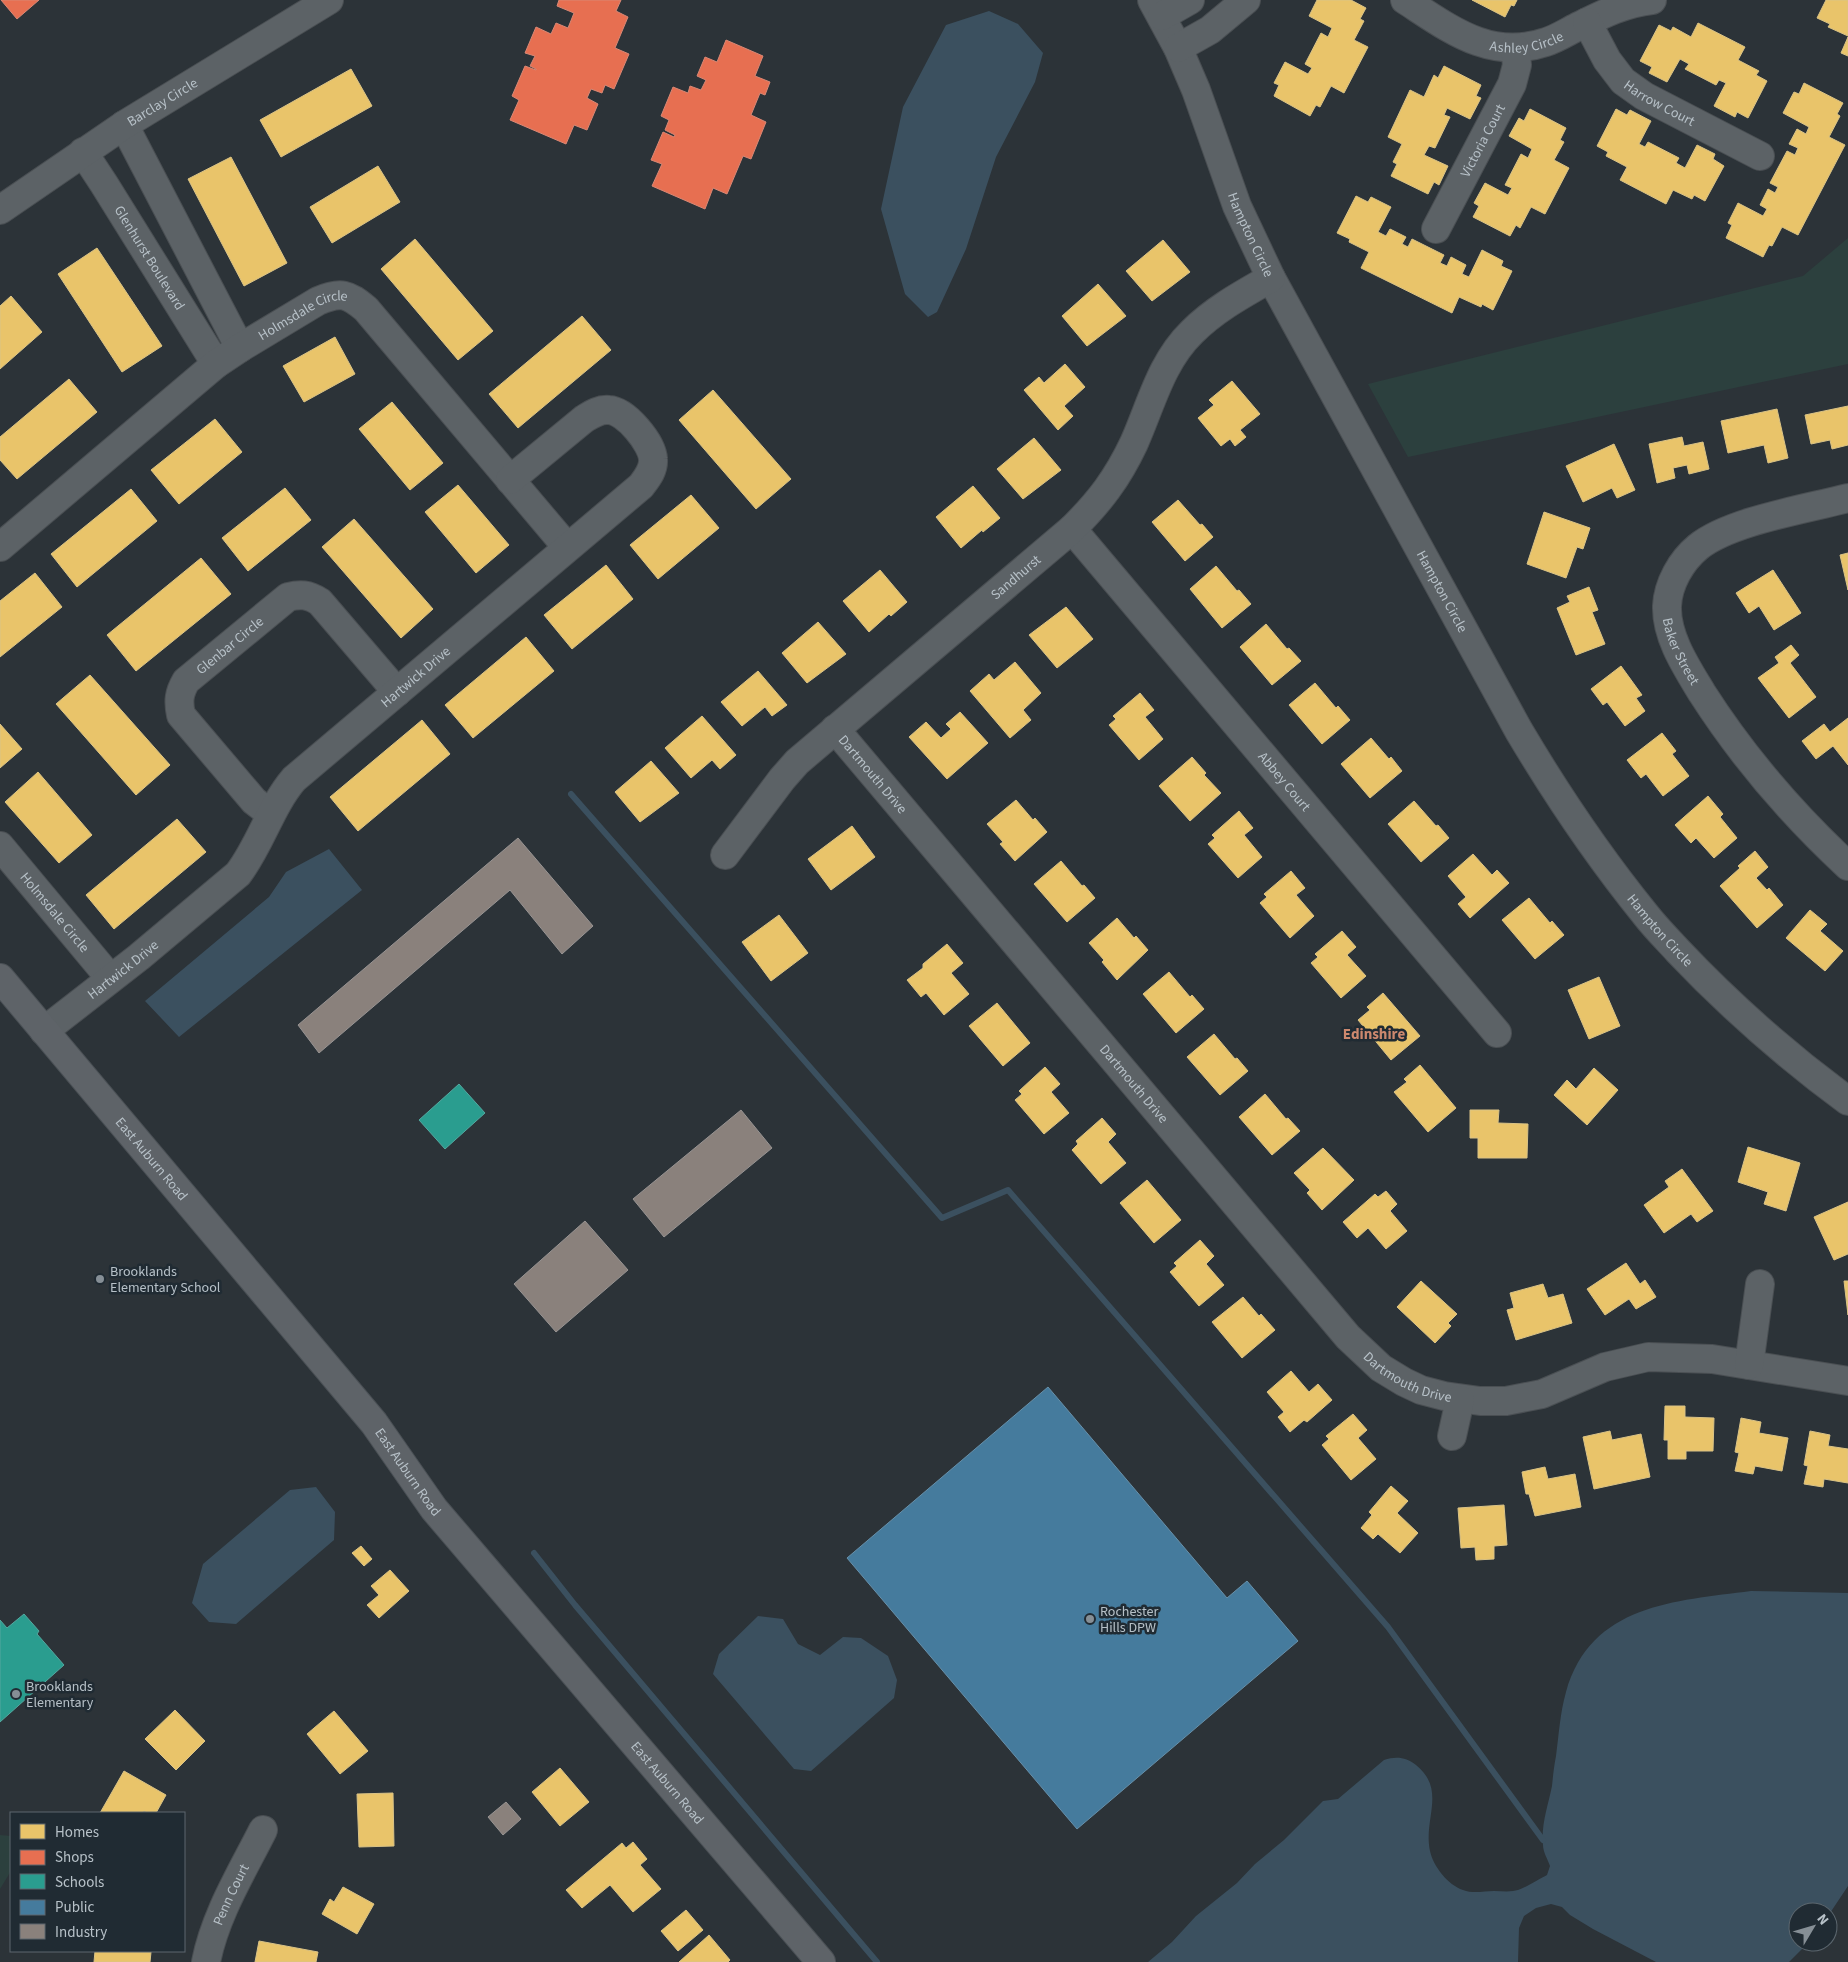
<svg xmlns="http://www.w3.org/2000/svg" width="1848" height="1962" font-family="'Source Sans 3',sans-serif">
  <rect width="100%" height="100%" fill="#2c3338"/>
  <path fill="#2c403e" d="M1848,238V364L1408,457L1368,384L1803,276Z
    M0,1835L11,1836V1871L0,1889Z"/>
  <path fill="#3b505f" d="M989,11L1018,24L1043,53L1035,82L996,157L966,249L937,312L928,317L905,294L881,209L903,107L946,25Z
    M329,849L362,890L179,1037L145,1001L269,897L286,872Z
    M316,1487L335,1512L334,1540L236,1624L209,1622L192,1603L203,1564L290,1490Z
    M1751,1591L1848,1593V1886L1828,1916V1912H1798V1942H1809L1789,1962H1656L1593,1929L1570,1915L1562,1907L1551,1904L1536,1908L1524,1916L1519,1928L1518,1962H1148L1172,1942L1196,1916L1237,1883L1255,1864L1284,1840L1323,1801L1338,1799L1384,1760C1396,1756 1406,1757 1416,1765C1447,1790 1423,1819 1430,1851C1433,1866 1448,1885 1463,1890C1473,1894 1484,1891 1494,1891C1500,1891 1507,1892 1513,1891C1521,1891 1539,1879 1547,1875L1550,1866C1548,1860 1543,1852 1543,1845C1541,1824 1548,1806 1552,1786C1553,1776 1554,1766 1556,1756C1559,1734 1560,1713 1566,1692C1591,1604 1675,1601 1751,1591Z
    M758,1616L783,1619L798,1644L820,1655L843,1637L861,1638L888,1656L897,1680L894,1698L811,1771L794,1769L713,1674L719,1654Z"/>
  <path fill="#e9c46a" stroke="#dac386" d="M1317,0H1351L1366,8L1360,19L1364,21L1354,40L1368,47L1344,93L1331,86L1320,107L1316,105L1310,116L1274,96L1279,85L1274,83L1285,62L1308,74L1312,68L1305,64L1321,33L1328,37L1332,28L1309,16Z
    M1472,0H1517L1514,6L1511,5L1505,17Z
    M1826,0H1848V36L1828,27L1830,24L1817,18Z
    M1698,23L1745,47L1738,60L1759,71L1756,75L1767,81L1748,118L1737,112L1735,117L1714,106L1726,83L1719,80L1716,85L1685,69L1689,64L1680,59L1667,82L1649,73L1652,67L1640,61L1659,25L1671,31L1673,27L1691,37Z
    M1848,37V56L1841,53Z
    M1444,66L1481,85L1476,96L1481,98L1470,119L1447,108L1444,115L1450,117L1435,148L1429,146L1424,155L1448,166L1439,185L1434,182L1428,194L1391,176L1397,164L1393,162L1402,144L1388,137L1410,90L1424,97L1434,75L1438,78Z
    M351,69L372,106L281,157L260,120Z
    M1804,83L1843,103L1837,114L1840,116L1829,137L1845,145L1798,235L1782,227L1772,246L1769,245L1763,257L1726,238L1732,225L1728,223L1738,203L1763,216L1767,209L1760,205L1768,189L1775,193L1778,187L1770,183L1787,151L1795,155L1798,148L1789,144L1797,129L1806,134L1809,127L1783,113L1794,92L1799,94Z
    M1530,109L1566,128L1560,140L1564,142L1554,160L1569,168L1545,214L1531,207L1520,228L1516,225L1510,236L1473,217L1479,206L1474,203L1485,183L1508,195L1512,188L1505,185L1521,154L1528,158L1532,149L1509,136L1519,118L1524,121Z
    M1616,109L1627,115L1630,110L1651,121L1639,144L1645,147L1648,142L1679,158L1676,163L1685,168L1697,145L1715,154L1713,159L1724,166L1705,201L1694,195L1692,199L1673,190L1666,204L1620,180L1627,167L1606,156L1608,152L1597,146Z
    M231,157L287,263L244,286L188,179Z
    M378,166L400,202L332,243L310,207Z
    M1356,196L1368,202L1371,197L1391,207L1378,232L1386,236L1390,229L1406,237L1402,244L1408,247L1412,239L1444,255L1440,263L1447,266L1451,257L1466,265L1462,274L1469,277L1482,250L1503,261L1501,266L1512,271L1493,310L1482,304L1481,307L1459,297L1452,313L1361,268L1369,252L1349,242L1350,239L1337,233Z
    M415,239L493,331L458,360L381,269Z
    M1163,240L1190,272L1152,301L1126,271Z
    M97,248L162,346L122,372L58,274Z
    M1098,284L1126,316L1087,346L1062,316Z
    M11,296L42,332L0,369V306Z
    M582,316L611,350L518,428L489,394Z
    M335,337L355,374L304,402L283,366Z
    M1065,364L1085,387L1064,406L1073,416L1058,430L1024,390L1039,377L1044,383Z
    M69,379L97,412L17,479L0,460V437Z
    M1232,381L1260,414L1240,430L1246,437L1235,446L1230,439L1221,446L1198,418L1214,405L1209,400Z
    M713,390L791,479L756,509L679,420Z
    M392,402L443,463L410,490L359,429Z
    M1848,406V445L1832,449L1830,440L1811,444L1805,415Z
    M1777,409L1788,458L1768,463L1764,445L1728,453L1721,421Z
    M215,419L242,452L179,504L151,470Z
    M1682,437L1684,446L1703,442L1709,469L1689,474L1687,465L1673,468L1675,478L1657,483L1649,444Z
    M1034,438L1061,470L1023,499L997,469Z
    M1614,444L1635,490L1617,498L1612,488L1583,502L1566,466Z
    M458,485L509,545L476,573L425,512Z
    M973,486L1000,518L983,532L982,530L961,548L936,517Z
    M285,488L311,520L248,571L222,538Z
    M131,489L157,521L77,587L51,554Z
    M691,495L719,528L658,579L630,545Z
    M1178,500L1200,525L1202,524L1213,537L1185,561L1152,522Z
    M1544,512L1590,528L1583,549L1577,547L1566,578L1527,564Z
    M354,519L433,609L401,638L322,547Z
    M1848,553V590L1840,555Z
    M201,558L231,594L136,671L107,635Z
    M606,565L633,599L572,649L544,615Z
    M1216,566L1237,591L1239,590L1251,604L1222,628L1190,589Z
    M880,570L907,602L891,616L889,614L869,632L843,601Z
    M1773,570L1801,613L1774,630L1759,606L1749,613L1736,593Z
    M35,573L62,607L0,657V601Z
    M1589,587L1598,610L1592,612L1605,644L1576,655L1557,608L1570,602L1567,596Z
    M1066,607L1093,639L1057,668L1029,635Z
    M818,622L846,654L807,683L782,653Z
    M1266,624L1287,649L1289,648L1301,661L1272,685L1240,647Z
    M526,637L554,671L473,738L445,705Z
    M1791,645L1799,655L1790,663L1816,697L1789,718L1758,678L1779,663L1775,657Z
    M1015,662L1041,693L1023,710L1031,720L1010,738L970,691L989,674L994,680Z
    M1621,666L1642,695L1636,698L1645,711L1625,726L1607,702L1603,705L1591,689Z
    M758,671L787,705L772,716L765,707L742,726L721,702Z
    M90,675L170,765L136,795L56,704Z
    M1315,683L1336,708L1338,706L1350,720L1322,744L1289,705Z
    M1140,693L1154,710L1145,717L1163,739L1139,760L1109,725L1116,719L1113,716Z
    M960,712L988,743L947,779L909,737L926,722L941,738L951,729L946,724Z
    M702,716L736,755L720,769L712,760L691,778L665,748Z
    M1848,718V765L1833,746L1816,759L1802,741L1824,724L1830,732Z
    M422,720L450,754L358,831L330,797Z
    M0,724L22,749L0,768Z
    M1662,733L1676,751L1672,754L1689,776L1663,796L1646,774L1641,778L1627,760Z
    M1371,738L1389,759L1391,757L1402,771L1370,798L1341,764Z
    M1192,757L1206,773L1204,775L1221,793L1190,821L1159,786Z
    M651,761L679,793L640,822L615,792Z
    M38,772L92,835L59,863L5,802Z
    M1708,796L1723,814L1720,817L1737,838L1714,858L1696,838L1691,843L1675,825Z
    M1016,800L1033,820L1035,818L1047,832L1015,861L1000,844L1003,842L987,824Z
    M1414,801L1436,826L1438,825L1449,838L1421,862L1388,824Z
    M1239,811L1253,828L1244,835L1262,857L1238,878L1208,844L1215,838L1212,835Z
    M177,819L206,852L114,929L86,895Z
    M852,826L875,857L831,890L808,859Z
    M1755,851L1768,867L1756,878L1767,890L1769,888L1783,905L1757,928L1720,886L1740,868L1738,866Z
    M1473,854L1492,875L1497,870L1509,883L1470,918L1458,904L1466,897L1448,876Z
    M1061,861L1082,886L1084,885L1095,898L1067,922L1034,884Z
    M1291,871L1305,888L1296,895L1314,916L1290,938L1260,903L1267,897L1264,894Z
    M1529,898L1550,923L1552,921L1564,935L1535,959L1502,920Z
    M1810,910L1827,924L1820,931L1843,951L1825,971L1786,938Z
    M779,915L808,953L771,981L742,942Z
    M1117,918L1134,938L1136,936L1148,950L1117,980L1102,962L1104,960L1089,943Z
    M1342,931L1356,947L1347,955L1366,976L1341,998L1311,963L1318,957L1315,954Z
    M947,944L963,963L951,973L969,994L944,1015L926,993L921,997L907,980L923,968V964Z
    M1169,972L1190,997L1192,995L1204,1009L1176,1033L1143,994Z
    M1599,977L1620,1026L1589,1039L1568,990Z
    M1383,993L1420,1036L1391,1060L1358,1020L1370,1010L1367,1007Z
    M997,1003L1030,1043L1003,1066L969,1026Z
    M1214,1034L1235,1059L1237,1058L1248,1071L1220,1095L1187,1057Z
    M1420,1065L1456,1108L1428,1132L1394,1092L1407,1082L1404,1079Z
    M1045,1067L1060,1084L1051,1092L1069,1113L1044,1134L1015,1100L1022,1094L1019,1091Z
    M1594,1068L1618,1090L1587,1125L1554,1095L1567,1080L1576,1089Z
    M1265,1094L1286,1119L1288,1118L1300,1131L1272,1155L1239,1117Z
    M1470,1110H1499L1498,1123L1528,1124L1527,1158H1478V1138H1470Z
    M1102,1118L1116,1134L1108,1142L1126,1163L1101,1184L1072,1150L1078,1144L1076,1141Z
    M1748,1147L1800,1163L1786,1211L1764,1204L1768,1192L1738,1182Z
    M1323,1148L1354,1180L1322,1210L1307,1193L1310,1190L1294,1173Z
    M1682,1169L1713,1211L1697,1222L1691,1214L1664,1233L1644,1205L1669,1187L1665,1181Z
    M1147,1180L1181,1220L1154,1243L1120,1203Z
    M1386,1191L1397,1204L1390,1211L1407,1231L1386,1249L1368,1228L1357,1238L1343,1222L1375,1194L1378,1197Z
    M1848,1202V1254L1834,1260L1814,1217Z
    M1200,1240L1214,1256L1206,1264L1224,1285L1199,1306L1170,1272L1177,1266L1174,1263Z
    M1626,1263L1640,1284L1645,1280L1656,1297L1636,1309L1629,1299L1605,1315L1587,1289Z
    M1421,1281L1457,1314L1448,1323L1451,1326L1435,1343L1397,1307Z
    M1844,1281H1848V1315Z
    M1543,1284L1548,1298L1563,1294L1572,1323L1516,1340L1507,1310L1514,1308L1510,1293Z
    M1243,1297L1259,1316L1261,1314L1275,1330L1242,1358L1212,1322Z
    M1291,1371L1309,1392L1318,1384L1332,1400L1307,1422L1304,1420L1290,1432L1278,1417L1284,1412L1267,1392Z
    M1665,1406H1685V1417L1714,1418L1713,1451H1686V1459H1668V1440H1664Z
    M1353,1414L1367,1430L1358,1438L1376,1459L1351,1480L1322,1445L1329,1439L1326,1436Z
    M1741,1418L1761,1422L1759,1433L1788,1438L1782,1471L1755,1466L1753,1474L1735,1471L1739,1453L1735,1452Z
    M1610,1431L1612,1440L1641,1434L1650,1477L1594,1489L1583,1437Z
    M1810,1431L1830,1435L1828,1446L1848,1449V1483L1824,1479L1823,1487L1804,1484L1808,1466L1804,1465Z
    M1545,1467L1548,1479L1575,1474L1581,1507L1535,1516L1529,1494H1526L1522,1472Z
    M1391,1486L1408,1501L1397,1513L1418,1533L1400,1553L1378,1534L1373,1539L1361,1528L1372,1515L1369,1512Z
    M1504,1505L1507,1545L1494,1546V1559L1476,1560L1475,1547L1461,1548L1458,1508Z
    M361,1546L372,1559L364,1566L352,1553Z
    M390,1570L409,1591L379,1618L367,1605L379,1595L371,1586Z
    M175,1710L205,1741L176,1770L145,1739Z
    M334,1711L368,1751L340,1774L307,1734Z
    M560,1768L589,1802L560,1826L532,1792Z
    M124,1771L166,1795L156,1813H147L144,1811L143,1813H100Z
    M393,1793L394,1846L359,1847L357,1794Z
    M633,1842L647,1859L640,1865L661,1889L633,1912L610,1885L582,1908L566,1890L622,1843L626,1848Z
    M343,1887L374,1904L357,1934L322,1914L330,1899L334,1902Z
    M686,1910L703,1930L678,1951L661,1931Z
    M709,1935L730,1960L728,1962H679Z
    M259,1941L318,1952L316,1962H255Z
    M95,1951L151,1952L150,1962H94Z"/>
  <path fill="#e76f51" stroke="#d98875" d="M1,0H39L17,19Z
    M559,0H621L616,11L628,17L615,48L629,54L614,89L605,85L602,93L591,89L587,98L598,104L587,130L574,125L566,144L510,120L519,100L512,96L525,66L536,70V69L530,66L535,56L525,53L536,27L551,34L556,23L568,28L574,13L557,6Z
    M726,40L763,56L755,76L770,82L765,95L760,93L751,115L766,122L751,159L743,156L727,194L713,188L705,209L652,186L662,164L651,160L663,132L674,137L675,135L665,130L669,120L661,116L673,87L688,93L690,86L701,90L706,80L697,76L705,57L717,62Z"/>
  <path fill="#2a9d8f" stroke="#54a8a0" d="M459,1084L485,1113L445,1149L419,1120Z
    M24,1614L39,1631L37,1634L64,1665L0,1722V1620L7,1628Z"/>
  <path fill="#457b9d" stroke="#6790aa" d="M1048,1387L1227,1598L1247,1581L1298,1641L1077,1829L847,1558Z"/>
  <path fill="#8a817c" stroke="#989493" d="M518,838L593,926L562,954L510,890L319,1053L298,1025Z
    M741,1110L772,1148L664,1237L633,1199Z
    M585,1221L628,1270L556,1332L514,1284Z
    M506,1802L521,1819L503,1835L488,1817Z"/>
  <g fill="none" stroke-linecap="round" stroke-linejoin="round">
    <path stroke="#3b505f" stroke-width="6" d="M571,794L942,1218L1008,1190L1388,1627L1543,1840
      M534,1553L575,1605L877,1962"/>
    <g stroke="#4a4f53" stroke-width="30">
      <g id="minor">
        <path id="s1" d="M1152,0L1178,48L1196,90L1237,206L1271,278L1519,731C1557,795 1598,856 1645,914C1655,927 1667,939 1678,951C1730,1006 1787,1056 1848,1101"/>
        <path id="s2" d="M1405,0C1450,29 1490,61 1546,42C1556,39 1567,32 1577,27C1601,15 1624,3 1652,0"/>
        <path d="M1162,16L1190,0"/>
        <path id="s3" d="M1587,22L1607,60L1623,81L1644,96L1760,156"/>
        <path d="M1178,48L1210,30L1246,0"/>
        <path d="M124,125L240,348"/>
        <path id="s4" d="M83,152L104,184L216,364"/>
        <path id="s5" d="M0,210L124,125L329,0"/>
        <path id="s6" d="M1436,229L1512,84L1517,65L1515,48"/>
        <path id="s7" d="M1848,498C1806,509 1730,521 1698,547C1681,561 1668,584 1667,606C1666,637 1687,668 1702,693C1743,757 1792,814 1848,866"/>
        <path id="s8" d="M1072,529L1497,1033"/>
        <path id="s9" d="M0,547L216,364L240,348L318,301C341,291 348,294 366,309L567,547"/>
        <path id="s10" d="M835,729L1348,1337L1381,1368L1404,1382L1421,1390L1444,1396L1480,1401H1506L1542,1394L1605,1367L1648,1357L1712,1359L1848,1381"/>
        <path id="s11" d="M271,814L254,801L181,715C178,701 179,693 186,681L288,597C300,594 308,594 320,602L397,692"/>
        <path id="s12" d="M0,846L110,978"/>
        <path id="s13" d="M725,855L782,779L797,762L1072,529C1100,501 1117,479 1134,443C1151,405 1161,362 1192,332C1215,309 1243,294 1271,278"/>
        <path id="s14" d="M44,1031L139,957L238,874C261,844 270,807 294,779L641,486C647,478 654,470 653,459C652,443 626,411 609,410C599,409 592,414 584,419L510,480"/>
        <path d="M1749,1365L1760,1284"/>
        <path d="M1452,1436L1460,1400"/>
        <path id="s15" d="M206,1962C215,1915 242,1872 263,1830"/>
      </g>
    </g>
    <g stroke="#4a5055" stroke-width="30">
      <g id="major">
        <path id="s16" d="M0,978L374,1423L434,1509L821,1962"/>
      </g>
    </g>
    <use href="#minor" stroke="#5c6266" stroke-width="28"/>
    <use href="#major" stroke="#5e6368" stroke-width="28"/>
  </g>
  <g fill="#868f96" stroke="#202b33" stroke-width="2">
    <circle cx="100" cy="1279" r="5"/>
    <circle cx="1090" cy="1619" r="5"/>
    <circle cx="16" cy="1694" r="5"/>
  </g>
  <g text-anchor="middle" stroke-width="5" stroke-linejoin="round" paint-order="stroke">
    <g font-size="14" fill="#b7c1c8" stroke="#202b33">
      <text dy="5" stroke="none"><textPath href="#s2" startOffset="134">Ashley Circle</textPath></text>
      <text dy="5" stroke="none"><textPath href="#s5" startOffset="195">Barclay Circle</textPath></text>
      <text dy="5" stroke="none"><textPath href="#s3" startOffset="112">Harrow Court</textPath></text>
      <text dy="5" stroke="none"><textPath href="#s6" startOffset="100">Victoria Court</textPath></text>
      <text dy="5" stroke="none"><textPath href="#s1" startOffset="255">Hampton Circle</textPath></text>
      <text dy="5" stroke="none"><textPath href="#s4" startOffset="125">Glenhurst Boulevard</textPath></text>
      <text dy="5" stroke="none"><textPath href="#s9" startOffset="384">Holmsdale Circle</textPath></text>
      <text dy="5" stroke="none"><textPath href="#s13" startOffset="404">Sandhurst</textPath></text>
      <text dy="5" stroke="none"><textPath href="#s1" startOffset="660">Hampton Circle</textPath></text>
      <text dy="5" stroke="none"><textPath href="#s11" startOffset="226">Glenbar Circle</textPath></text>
      <text dy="5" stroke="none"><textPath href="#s7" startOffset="275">Baker Street</textPath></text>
      <text dy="5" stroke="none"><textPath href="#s14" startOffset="519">Hartwick Drive</textPath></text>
      <text dy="5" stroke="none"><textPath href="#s10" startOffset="59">Dartmouth Drive</textPath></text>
      <text dy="5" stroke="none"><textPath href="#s8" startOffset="330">Abbey Court</textPath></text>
      <text dy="5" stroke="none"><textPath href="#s12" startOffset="86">Holmsdale Circle</textPath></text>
      <text dy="5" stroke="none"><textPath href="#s1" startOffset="1064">Hampton Circle</textPath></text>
      <text dy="5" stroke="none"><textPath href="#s14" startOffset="100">Hartwick Drive</textPath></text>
      <text dy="5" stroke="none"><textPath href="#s10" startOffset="464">Dartmouth Drive</textPath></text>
      <text dy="5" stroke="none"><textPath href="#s16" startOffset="236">East Auburn Road</textPath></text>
      <text dy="5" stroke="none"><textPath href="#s10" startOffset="869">Dartmouth Drive</textPath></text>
      <text dy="5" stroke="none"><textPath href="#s16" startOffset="641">East Auburn Road</textPath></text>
      <text dy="5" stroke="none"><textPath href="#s16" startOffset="1046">East Auburn Road</textPath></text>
      <text dy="5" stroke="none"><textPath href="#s15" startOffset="72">Penn Court</textPath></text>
    </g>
    <g font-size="14" fill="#b7c1c8" stroke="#202b33" text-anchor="start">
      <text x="110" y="1276">Brooklands<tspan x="110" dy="16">Elementary School</tspan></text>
      <text x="1100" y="1616">Rochester<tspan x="1100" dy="16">Hills DPW</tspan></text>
      <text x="26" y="1691">Brooklands<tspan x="26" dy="16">Elementary</tspan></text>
    </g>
    <g font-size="15" font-weight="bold" fill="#cc886e" stroke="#202b33">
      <text x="1374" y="1039">Edinshire</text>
    </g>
  </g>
  <rect x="10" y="1812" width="175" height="140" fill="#202b33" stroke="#5c676f"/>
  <rect x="20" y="1824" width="25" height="15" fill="#e9c46a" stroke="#5c676f"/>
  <text x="55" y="1837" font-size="15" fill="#b7c1c8">Homes</text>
  <rect x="20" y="1850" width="25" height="15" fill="#e76f51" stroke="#5c676f"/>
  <text x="55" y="1862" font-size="15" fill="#b7c1c8">Shops</text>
  <rect x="20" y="1874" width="25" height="15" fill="#2a9d8f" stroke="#5c676f"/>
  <text x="55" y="1887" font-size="15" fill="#b7c1c8">Schools</text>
  <rect x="20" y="1900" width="25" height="15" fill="#457b9d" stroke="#5c676f"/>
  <text x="55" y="1912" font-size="15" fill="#b7c1c8">Public</text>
  <rect x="20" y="1924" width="25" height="15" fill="#8a817c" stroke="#5c676f"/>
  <text x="55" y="1937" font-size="15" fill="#b7c1c8">Industry</text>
  <g transform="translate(1813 1927) rotate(52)"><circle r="24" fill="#202b33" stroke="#5c676f"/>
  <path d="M0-4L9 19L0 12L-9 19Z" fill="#868f96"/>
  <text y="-8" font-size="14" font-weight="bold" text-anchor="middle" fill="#b7c1c8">N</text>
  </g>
</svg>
